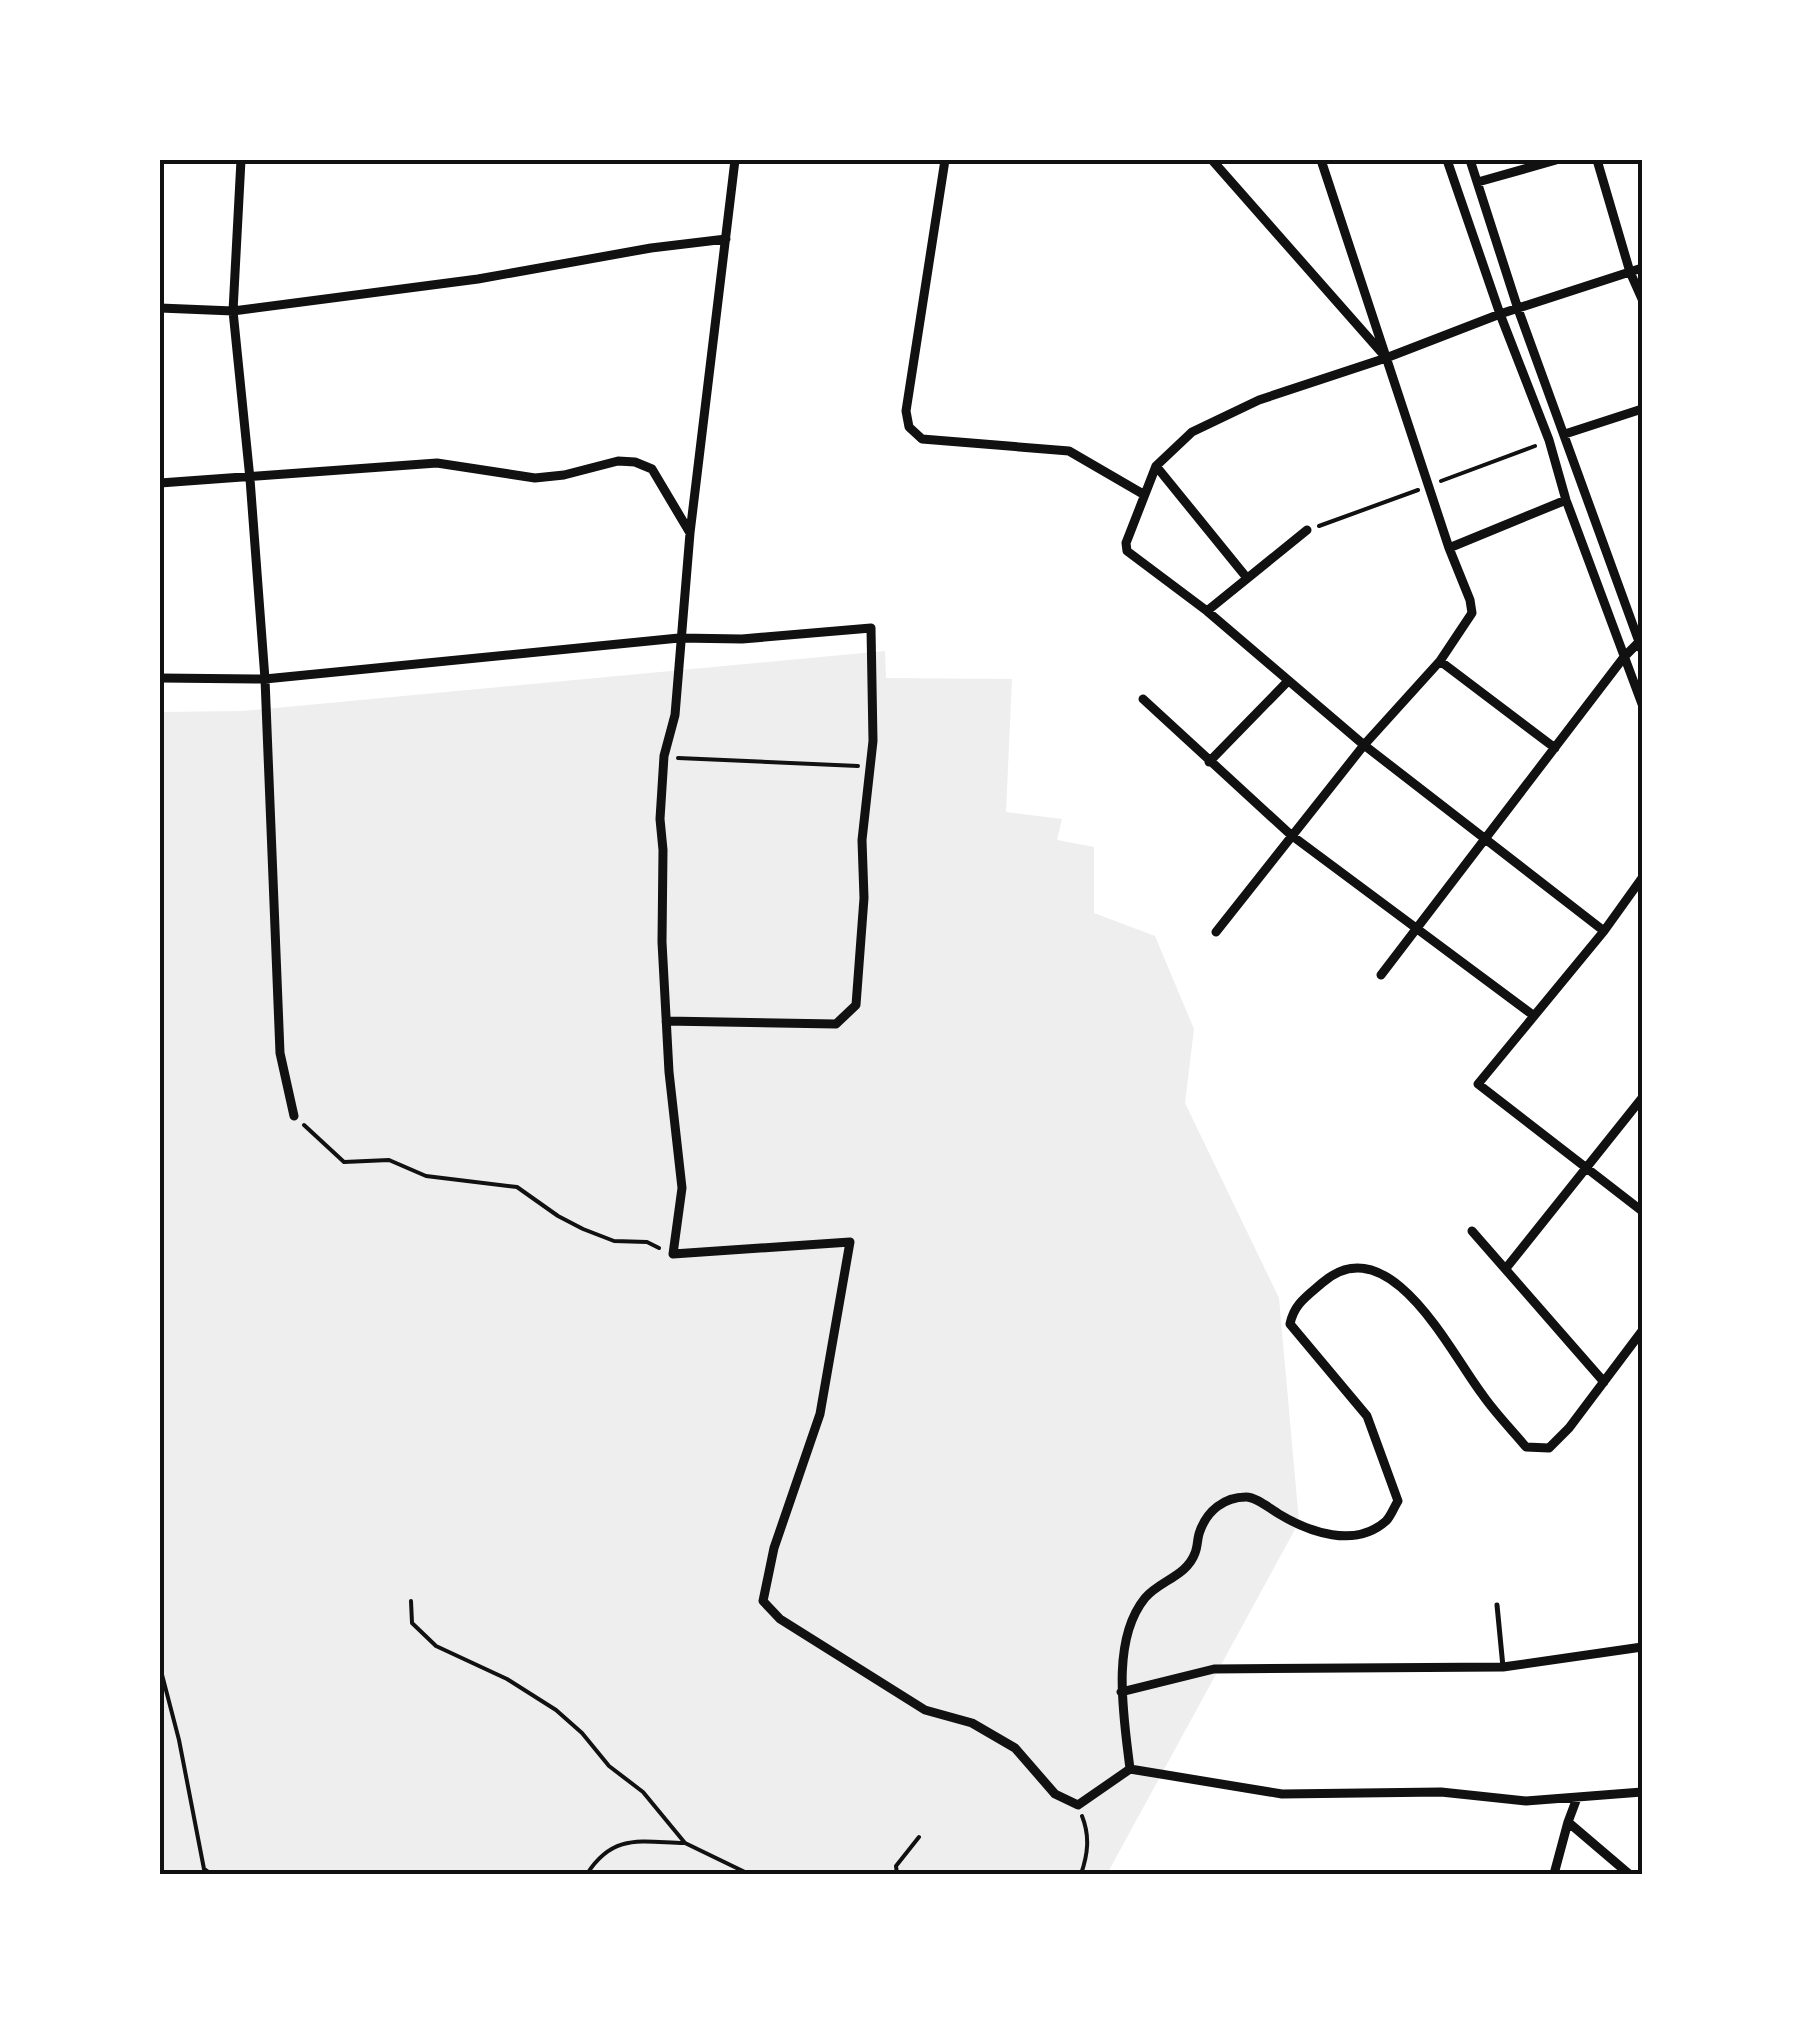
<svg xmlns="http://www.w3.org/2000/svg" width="1802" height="2034" font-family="Helvetica,sans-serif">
  <rect width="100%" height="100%" fill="#fff"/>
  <path fill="#eee" d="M885,651L886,678L1012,679L1006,812L1062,819L1057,840L1094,847V913L1155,936L1194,1029L1185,1103L1279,1298L1299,1522L1107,1874H160V712L243,711Z"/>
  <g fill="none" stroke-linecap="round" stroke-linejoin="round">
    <path stroke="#111" stroke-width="4" d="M1441,481L1535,446
      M1319,526L1418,490
      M678,758L858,766
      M304,1125L344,1162L389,1160L426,1176L517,1187L558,1216L583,1229L614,1241L647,1242L659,1248
      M411,1601L412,1623L436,1646L507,1679L556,1710L582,1733L609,1766L643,1792L685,1843L749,1874
      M160,1667L179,1740L204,1869L211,1874
      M587,1874C613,1833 641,1842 684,1843
      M897,1874L896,1866L919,1837
      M1081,1874C1088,1854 1090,1836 1082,1816"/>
    <path stroke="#111" stroke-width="5" d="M1497,1605L1503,1667"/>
    <path stroke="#111" stroke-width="9" d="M241,160L233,311L250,479L265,679L280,1053L294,1116
      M735,160L690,533L675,715L664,756L660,819L663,850L662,942L669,1072L682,1188L673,1254L850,1242L820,1414L774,1548L763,1601L780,1619L925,1710L972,1723L1015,1748L1055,1794L1078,1805L1130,1769
      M945,160L906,411L909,427L922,439L1069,451L1143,494
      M1212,160L1382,353
      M1447,160L1500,314L1549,440L1566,500L1642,704
      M1470,160L1518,309L1642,650
      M1597,160L1630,272L1642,299
      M1478,182L1556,160
      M160,308L233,311L478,279L651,248L726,239
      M1565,434L1642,409
      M1156,466L1247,578
      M160,483L437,463L535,478L564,475L618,461L635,462L652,469L690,533
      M1449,548L1566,500
      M1207,611L1307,530
      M1440,661L1555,748
      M160,678L265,679L679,638L742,639L871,628L873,741L862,840L864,898L856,1005L836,1024L666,1021
      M1143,699L1291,835L1533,1015
      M1209,762L1288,681
      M1642,878L1604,931L1478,1084L1642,1211
      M1604,931L1364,745L1207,611L1127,551L1126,543L1156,466L1192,432L1259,400L1386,358L1500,314L1642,268
      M1216,932L1364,745L1440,661L1472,613L1470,600L1449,548L1321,160
      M1381,975L1624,657L1640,641
      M1472,1231L1604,1382
      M1507,1267L1642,1098
      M1121,1692L1214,1669L1503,1667L1642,1647
      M1130,1769C1124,1718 1110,1641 1145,1598C1159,1581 1187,1576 1195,1553C1198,1546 1197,1538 1200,1531C1207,1511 1224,1497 1246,1497C1256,1497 1269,1508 1279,1514C1309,1532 1355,1549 1386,1521C1391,1516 1394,1507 1398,1501L1367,1416L1290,1324C1294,1304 1307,1296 1322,1283C1389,1225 1450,1352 1482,1394C1495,1413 1512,1430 1526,1447L1549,1448L1569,1428L1642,1331
      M1130,1769L1282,1794L1441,1792L1526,1801L1642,1792
      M1577,1798L1568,1822L1629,1874
      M1554,1874L1568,1822"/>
  </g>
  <rect width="1802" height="2034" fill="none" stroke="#ffffff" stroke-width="325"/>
  <rect x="162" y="162" width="1478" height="1710" fill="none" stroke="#111" stroke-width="4"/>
</svg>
